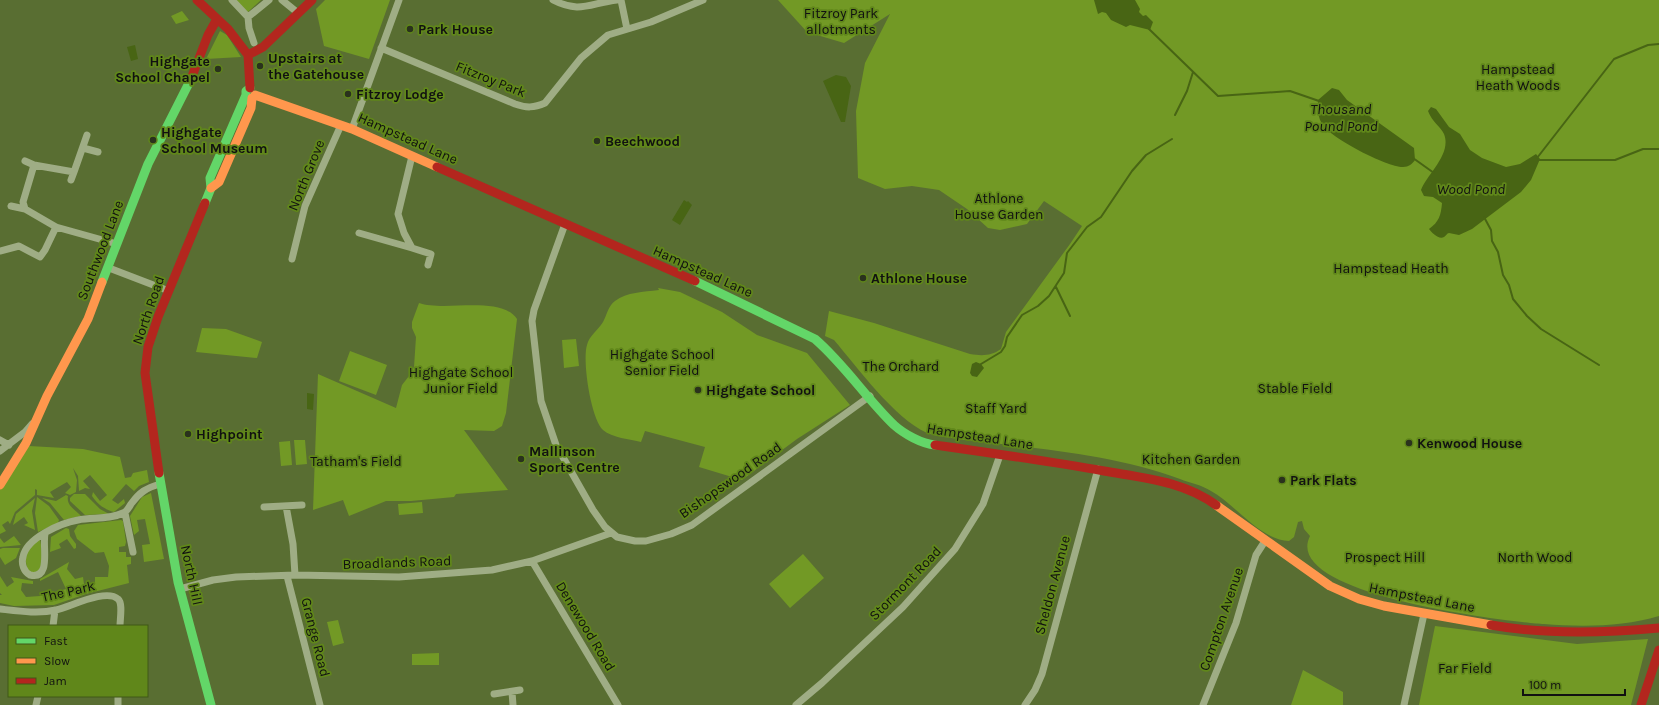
<svg xmlns="http://www.w3.org/2000/svg" width="1659" height="705" font-family="Karla,sans-serif">
  <rect width="100%" height="100%" fill="#596e32"/>
  <path fill="#729925" d="M235,0H261L248,12Z
    M325,0H390L369,59L324,46L316,9Z
    M778,0H1659V616C1623,627 1581,627 1544,624C1510,622 1280,595 1310,536L1304,529L1302,521L1298,522L1294,537L1289,541C1260,540 1235,504 1211,491C1202,485 1190,483 1180,479C1105,451 1023,448 944,437C939,436 932,435 927,433C894,418 857,367 834,340L825,336L829,311L874,323L970,354C982,356 991,356 1001,349L1006,332L1070,244L1082,226L1044,201L1027,224L1000,230L988,228L967,209L939,190L912,186L885,189L858,178L856,111L865,63L890,14L844,43L807,32Z
    M182,11L189,20L176,24L171,16Z
    M220,31L227,35L241,57L206,59Z
    M658,288L680,292L722,312L757,335L807,353L850,405L797,439L742,480L699,467L705,447L645,431L641,442C630,439 612,438 603,430C591,419 582,361 587,345C589,336 598,330 603,322C607,315 608,306 615,301C627,292 643,292 659,290Z
    M419,303C444,312 501,295 517,319L506,413L502,426L494,431L464,430L508,490L456,494L454,497L411,501H386L349,516L343,500L313,510L318,374L396,408L402,385L409,376L414,367L416,337L412,328V322Z
    M202,328L226,329L262,342L257,358L196,352Z
    M576,339L579,366L564,368L562,340Z
    M350,351L387,365L376,395L339,381Z
    M294,440H305L307,464L296,465Z
    M290,441L292,465L281,466L279,442Z
    M29,446L83,449L120,457L125,478L131,477L133,473L147,470L149,482L139,486L134,491L126,484L112,500L118,504L124,499L125,503L114,512C104,509 98,505 92,496L93,492L100,501L107,495L90,475L83,481L90,489L85,488L79,491L78,476L73,468L77,480L76,492L70,495L65,493L71,487L67,482L50,492L54,498L37,495V490L35,489V495L15,512L10,524L8,521L2,525L6,531L0,534V490Z
    M151,493L164,559L144,562L142,545L150,544L145,519L137,520L139,531L134,535L130,516L142,497Z
    M74,494H85L100,509L109,514L85,515L70,501V498Z
    M66,495L68,496C66,506 76,510 81,516L64,520L50,503L42,498L56,501Z
    M37,497L49,506L59,520L58,523L38,532L35,513Z
    M35,498L32,511L35,530L24,525L28,523L24,517L13,525L16,514Z
    M422,502L423,513L399,515L398,504Z
    M121,520L123,521L126,542L125,546L119,547V552H126V557H131V564L127,565L129,583L86,594L54,605L14,606L0,603V595H2L0,593V576L7,587L14,582L11,577L33,581V584L22,583L21,590L26,597L40,596L66,589L58,572L40,581V579L69,562L67,569L75,579L83,577L84,584L95,583V577H108L109,566L104,552L95,553L77,539L74,531L78,525Z
    M66,528L69,529L70,536L76,544V548L74,549L67,539L59,544L61,548L50,552L51,537Z
    M14,536L21,545L0,547V538L4,543Z
    M40,539L43,557L40,570L33,573L28,571C23,556 27,547 40,539Z
    M3,548H20L16,558L5,565L0,557V549Z
    M803,554L824,578L790,608L769,584Z
    M338,620L344,643L333,646L327,622Z
    M1435,626L1577,644L1648,639L1631,705H1419Z
    M439,653V665H412V654Z
    M1303,670L1343,692V705H1291Z"/>
  <path fill="#486514" d="M1094,0H1135L1140,9L1139,12L1143,16L1146,15L1153,22L1150,30L1130,25L1126,27L1111,20L1106,13L1102,12L1098,14Z
    M135,45L138,59L131,61L127,47Z
    M836,75L846,77L851,86L845,122H841L823,81Z
    M1332,88L1339,90L1347,100L1414,148L1415,160C1412,164 1409,167 1403,167C1386,167 1331,138 1322,124C1317,116 1318,108 1318,100Z
    M1431,107L1436,109L1449,127L1460,134L1470,150L1482,158L1506,167L1520,164L1536,154L1540,159L1531,180L1521,192L1472,229L1459,235L1449,233C1447,233 1446,236 1444,237C1439,240 1432,233 1429,229C1439,222 1441,215 1442,203L1433,197L1424,196L1421,190C1427,174 1452,154 1444,134C1441,127 1432,122 1428,111Z
    M684,200L687,202L688,201L692,205L680,225L672,220Z
    M976,362L981,364L984,368L977,377L972,376L970,373L972,364Z
    M307,393L314,394L313,410L307,409Z"/>
  <g fill="none" stroke-linecap="round" stroke-linejoin="round">
    <path stroke="#486514" stroke-width="2" d="M1149,29L1218,96L1290,91L1319,101
      M1175,115L1187,91L1193,72
      M1413,158L1434,173
      M1537,158L1614,59L1648,45L1659,44
      M1538,160H1615L1643,149H1659
      M1484,217L1491,230L1492,241L1498,252L1503,275L1509,285L1513,299L1527,316L1541,329L1599,365
      M1056,287L1070,316
      M981,364L1001,352L1005,346L1007,337L1022,315L1038,306L1049,296L1064,273L1067,253L1087,227L1101,217L1132,171L1146,155L1172,139"/>
    <path stroke="#9fad85" stroke-width="7" d="M232,0L248,17L269,0
      M282,0L298,13
      M553,0C580,14 590,3 617,0
      M621,0L627,29
      M248,17L249,28L254,43
      M381,48L515,104C526,108 534,108 545,103L581,58L608,35L651,22L703,0
      M352,129L399,0
      M87,135L74,172L34,165L23,202L25,209L56,227L117,244
      M83,148L98,152
      M412,156L398,214L404,233L412,248L431,254L428,265
      M25,161L34,165
      M71,180L74,172
      M11,206L25,209
      M565,224L534,310L532,321L541,401L556,445L593,510L605,527L617,537L635,541H646L671,534L692,525L870,396
      M359,233L412,248
      M0,251L19,246L40,257L45,250L56,227
      M292,259L305,206L341,125
      M109,268L169,291
      M0,440L9,445
      M0,451L25,432L32,424
      M286,506L293,544L295,575
      M264,507L302,505
      M125,513L133,552
      M45,534C42,546 52,580 30,575C24,572 21,564 23,557C26,538 61,523 78,520C93,517 109,520 123,513C127,512 129,507 131,504C140,492 146,488 160,484
      M532,561L618,705
      M287,576L320,705
      M180,589L213,580L236,577L295,575L399,577L492,570L532,561L611,533
      M0,609C18,611 38,614 56,610C70,607 106,588 118,599C123,603 120,619 120,626
      M53,626L55,610
      M512,692L513,705
      M494,694L520,690
      M36,705L38,696
      M118,705V696
      M796,705L822,683L903,607L955,549L983,504L1000,455
      M1025,705L1035,690L1042,674L1098,469
      M1203,705L1236,623L1256,555L1265,541
      M1404,705L1424,614"/>
    <path stroke="#63d668" stroke-width="9" d="M205,203L211,188L210,178L246,95V91L250,88
      M695,281L815,339C845,365 866,398 894,425C904,434 922,444 935,445
      M102,282L148,164L191,79
      M159,473L178,582L211,705"/>
    <path stroke="#ff974d" stroke-width="9" d="M255,95L352,129L437,167
      M211,188L219,182L251,108L252,98
      M0,485L26,443L47,396L88,319L102,282
      M1216,505L1330,586L1359,599L1384,606L1491,625"/>
    <path stroke="#b3261e" stroke-width="9" d="M197,0L228,29L248,55L250,88
      M248,55L263,47L312,0
      M191,79L208,35L217,19
      M437,167L695,281
      M935,445C991,453 1048,461 1104,471C1144,478 1183,481 1216,505
      M159,473L145,373L148,347L158,317L205,203
      M1491,625C1546,635 1604,633 1659,628
      M1641,705L1659,650"/>
  </g>
  <g fill="#2a321d" stroke="#60871a" stroke-width="1.5">
    <circle cx="410" cy="29" r="4"/>
    <circle cx="260" cy="66" r="4"/>
    <circle cx="218" cy="69" r="4"/>
    <circle cx="348" cy="94" r="4"/>
    <circle cx="153" cy="140" r="4"/>
    <circle cx="597" cy="141" r="4"/>
    <circle cx="863" cy="278" r="4"/>
    <circle cx="698" cy="390" r="4"/>
    <circle cx="188" cy="434" r="4"/>
    <circle cx="1409" cy="443" r="4"/>
    <circle cx="521" cy="459" r="4"/>
    <circle cx="1282" cy="480" r="4"/>
  </g>
  <g text-anchor="middle" stroke-width="3.5" stroke-linejoin="round" paint-order="stroke">
    <g font-size="14" fill="#111" stroke="#60871a">
      <text x="841" y="18">Fitzroy Park<tspan x="841" dy="16">allotments</tspan></text>
      <text x="1518" y="74">Hampstead<tspan x="1518" dy="16">Heath Woods</tspan></text>
      <text x="999" y="203">Athlone<tspan x="999" dy="16">House Garden</tspan></text>
      <text x="1391" y="273">Hampstead Heath</text>
      <text x="662" y="359">Highgate School<tspan x="662" dy="16">Senior Field</tspan></text>
      <text x="901" y="371">The Orchard</text>
      <text x="461" y="377">Highgate School<tspan x="461" dy="16">Junior Field</tspan></text>
      <text x="1295" y="393">Stable Field</text>
      <text x="996" y="413">Staff Yard</text>
      <text x="1191" y="464">Kitchen Garden</text>
      <text x="356" y="466">Tatham's Field</text>
      <text x="1385" y="562">Prospect Hill</text>
      <text x="1535" y="562">North Wood</text>
      <text x="1465" y="673">Far Field</text>
    </g>
    <g font-size="14" font-weight="bold" fill="#111" stroke="#60871a" text-anchor="start">
      <text x="418" y="34">Park House</text>
      <text x="268" y="63">Upstairs at<tspan x="268" dy="16">the Gatehouse</tspan></text>
      <text x="210" y="66" text-anchor="end">Highgate<tspan x="210" dy="16">School Chapel</tspan></text>
      <text x="356" y="99">Fitzroy Lodge</text>
      <text x="161" y="137">Highgate<tspan x="161" dy="16">School Museum</tspan></text>
      <text x="605" y="146">Beechwood</text>
      <text x="871" y="283">Athlone House</text>
      <text x="706" y="395">Highgate School</text>
      <text x="196" y="439">Highpoint</text>
      <text x="1417" y="448">Kenwood House</text>
      <text x="529" y="456">Mallinson<tspan x="529" dy="16">Sports Centre</tspan></text>
      <text x="1290" y="485">Park Flats</text>
    </g>
    <g font-size="14" fill="#111" stroke="#60871a">
      <text transform="translate(491 79) rotate(22)" y="5">Fitzroy Park</text>
      <text transform="translate(408 138) rotate(24)" y="5">Hampstead Lane</text>
      <text transform="translate(306 175) rotate(-68)" y="5">North Grove</text>
      <text transform="translate(100 250) rotate(-69)" y="5">Southwood Lane</text>
      <text transform="translate(703 271) rotate(24)" y="5">Hampstead Lane</text>
      <text transform="translate(148 310) rotate(-71)" y="5">North Road</text>
      <text transform="translate(980 436) rotate(9)" y="5">Hampstead Lane</text>
      <text transform="translate(730 480) rotate(-35)" y="5">Bishopswood Road</text>
      <text transform="translate(397 562) rotate(-2)" y="5">Broadlands Road</text>
      <text transform="translate(192 575) rotate(78)" y="5">North Hill</text>
      <text transform="translate(905 583) rotate(-46)" y="5">Stormont Road</text>
      <text transform="translate(1052 585) rotate(-75)" y="5">Sheldon Avenue</text>
      <text transform="translate(68 591) rotate(-13)" y="5">The Park</text>
      <text transform="translate(1422 597) rotate(11)" y="5">Hampstead Lane</text>
      <text transform="translate(1221 619) rotate(-71)" y="5">Compton Avenue</text>
      <text transform="translate(586 626) rotate(59)" y="5">Denewood Road</text>
      <text transform="translate(316 637) rotate(76)" y="5">Grange Road</text>
    </g>
    <g font-size="15" font-style="italic" fill="#111" stroke="#60871a">
      <text x="1341" y="114">Thousand<tspan x="1341" dy="17">Pound Pond</tspan></text>
      <text x="1471" y="194">Wood Pond</text>
    </g>
  </g>
  <rect x="8" y="625" width="140" height="72" fill="#60871a" stroke="#405816"/>
  <rect x="16" y="638" width="20" height="6" fill="#63d668" stroke="#405816"/>
  <text x="44" y="645" font-size="12" fill="#111111">Fast</text>
  <rect x="16" y="658" width="20" height="6" fill="#ff974d" stroke="#405816"/>
  <text x="44" y="665" font-size="12" fill="#111111">Slow</text>
  <rect x="16" y="678" width="20" height="6" fill="#b3261e" stroke="#405816"/>
  <text x="44" y="685" font-size="12" fill="#111111">Jam</text>
  <path d="M1523 689v6h102v-6" fill="none" stroke="#111111" stroke-width="2"/>
  <text x="1529" y="689" font-size="12" fill="#111111" stroke="#60871a" stroke-width="3" paint-order="stroke">100 m</text>
</svg>
